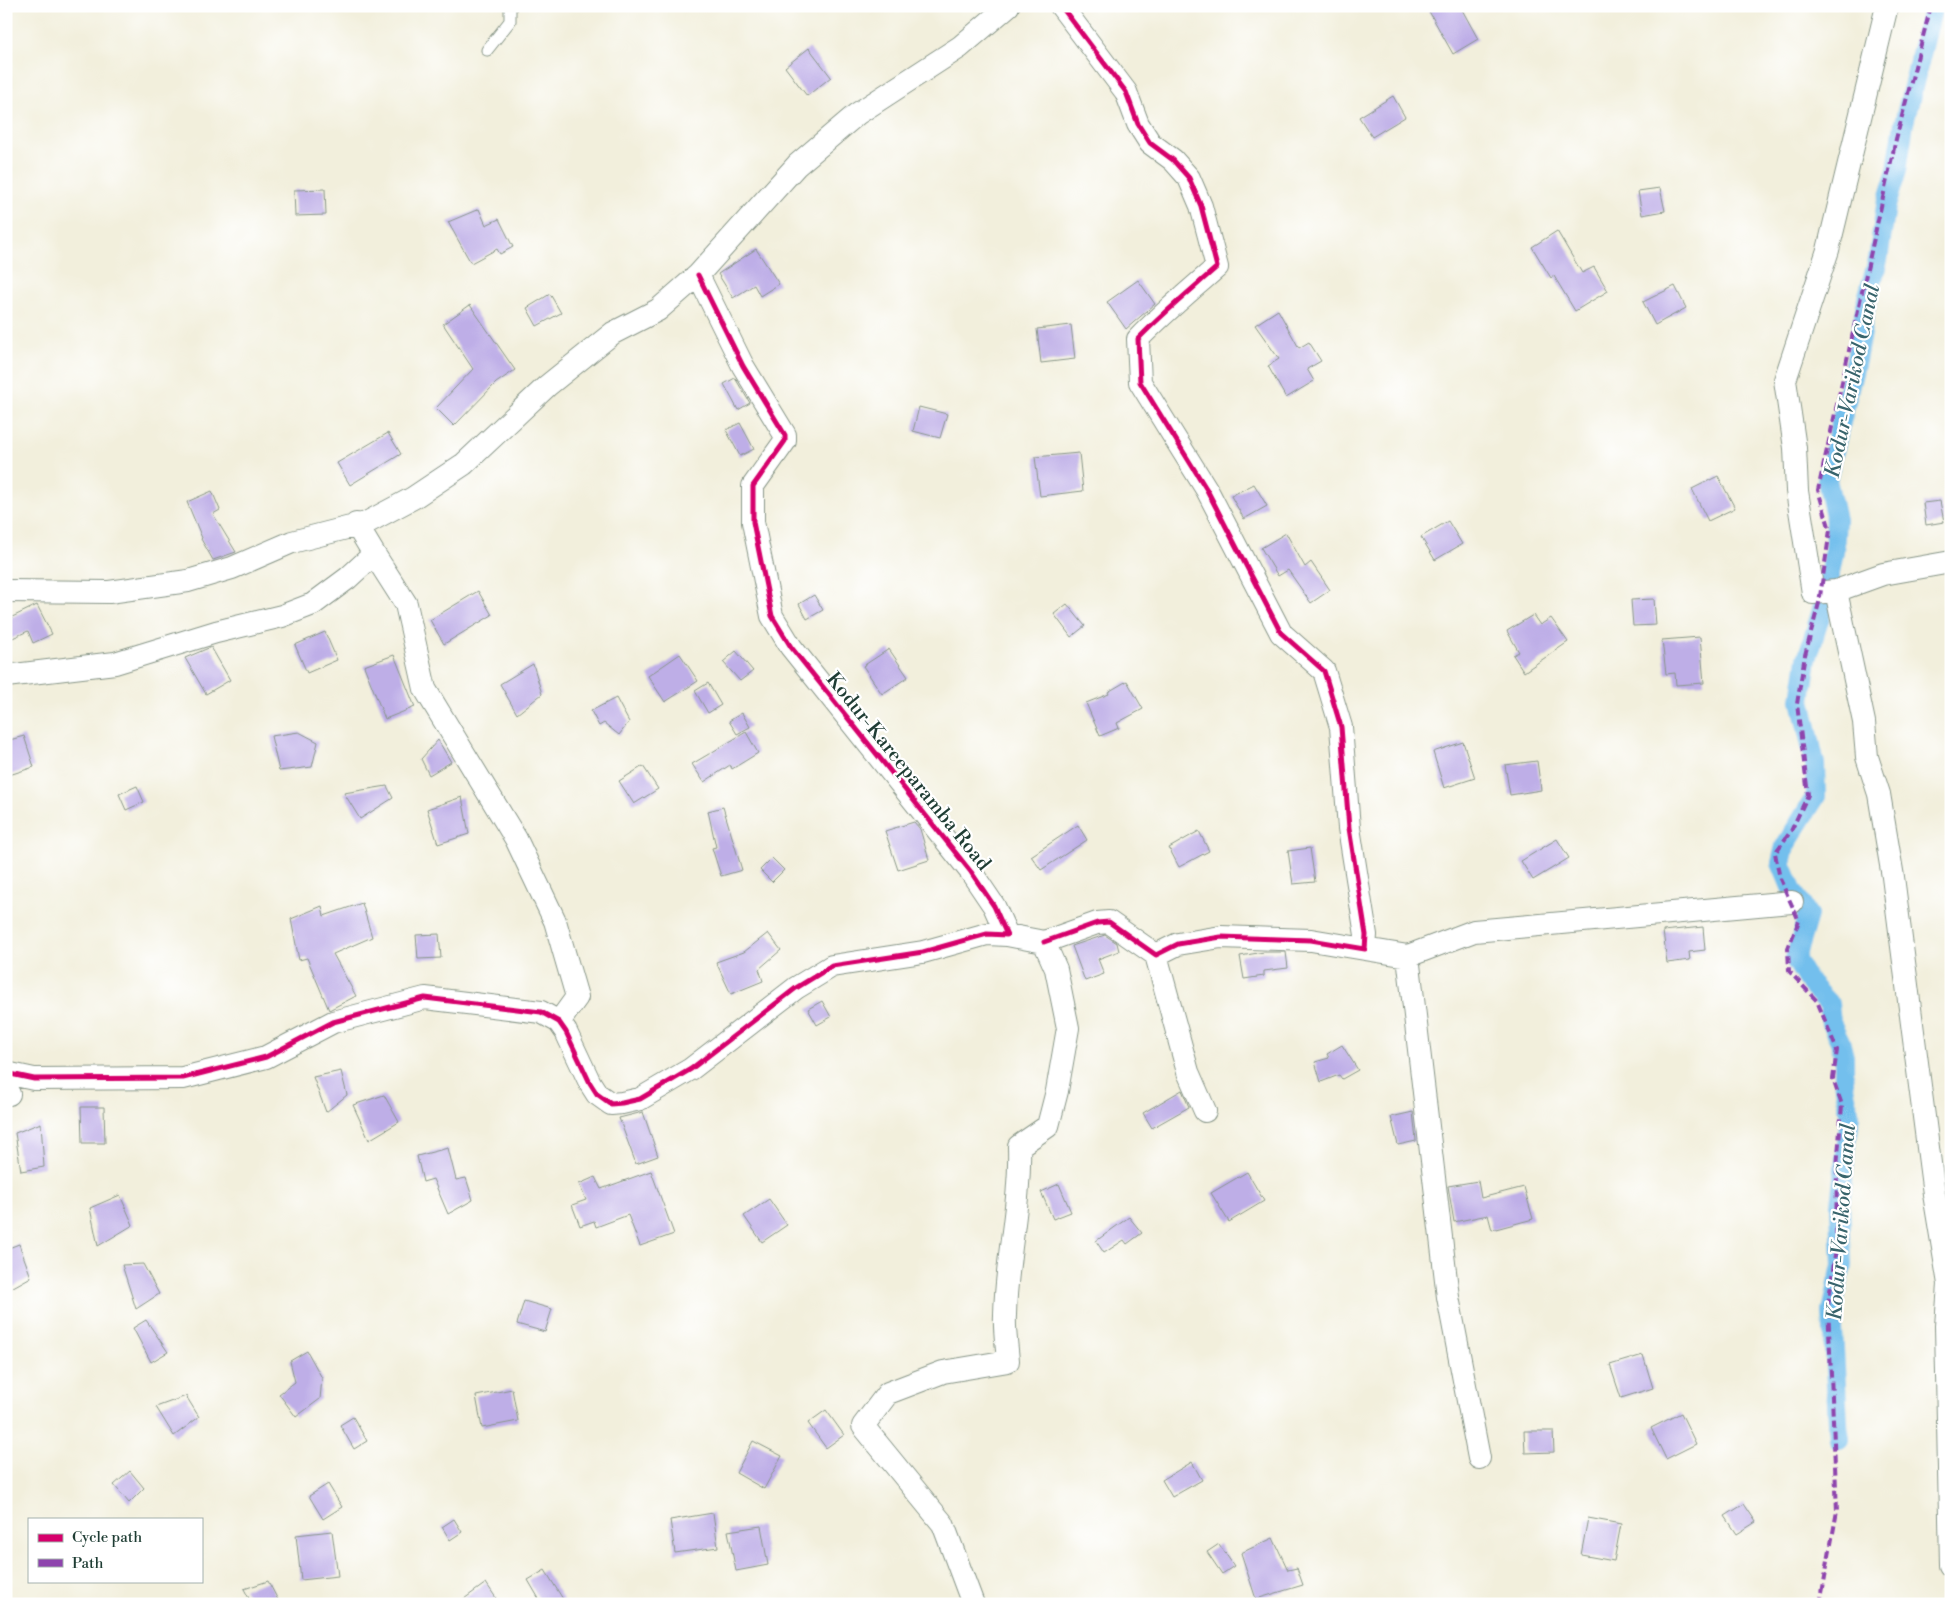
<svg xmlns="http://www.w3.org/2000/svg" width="1957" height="1610" font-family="'Libre Bodoni',serif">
  <rect width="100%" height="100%" fill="#fff"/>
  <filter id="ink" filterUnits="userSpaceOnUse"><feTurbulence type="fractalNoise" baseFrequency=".02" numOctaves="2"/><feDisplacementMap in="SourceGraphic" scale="10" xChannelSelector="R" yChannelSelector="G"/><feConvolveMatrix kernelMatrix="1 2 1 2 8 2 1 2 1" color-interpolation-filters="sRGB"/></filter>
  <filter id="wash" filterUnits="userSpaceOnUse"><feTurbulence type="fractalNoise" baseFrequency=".0096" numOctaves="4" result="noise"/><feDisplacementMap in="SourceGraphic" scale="20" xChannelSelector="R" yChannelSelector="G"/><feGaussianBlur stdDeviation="1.12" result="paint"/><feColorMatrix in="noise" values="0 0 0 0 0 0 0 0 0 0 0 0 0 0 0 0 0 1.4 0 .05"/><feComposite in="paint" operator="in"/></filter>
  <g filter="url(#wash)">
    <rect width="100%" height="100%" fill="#f2efdc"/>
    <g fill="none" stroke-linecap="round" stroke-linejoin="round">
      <path stroke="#73bfed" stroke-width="20" d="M1839,1440L1832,1312L1842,1265L1840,1205L1850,1116L1844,1087V1057L1840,1041L1831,1023L1829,1004L1810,984L1795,959L1808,915L1793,892L1781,863L1785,846L1816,796L1815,764L1801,700L1807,659L1824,603L1834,552L1836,520L1827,480L1856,360L1867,299L1878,260L1886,206L1897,170L1904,123L1933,6"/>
    </g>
    <g id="blocks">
      <path fill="#beaee7" d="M1426,6H1460L1478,39L1453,54Z
        M809,48L831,77L807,96L785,67Z
        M1393,96L1405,117L1372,137L1359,117Z
        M1660,188L1665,211L1642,215L1638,191Z
        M325,189L326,215L295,216L294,190Z
        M479,209L486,225L499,219L513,247L500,254L497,249L471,263L448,222Z
        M1557,231L1582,273L1594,267L1608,291L1575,311L1554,276L1551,278L1532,247Z
        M756,249L779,284L760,296L754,285L733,298L718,274Z
        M1138,280L1155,304L1126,329L1107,302Z
        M1675,286L1686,308L1655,325L1643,302Z
        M550,294L561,313L537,326L527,308Z
        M470,305L515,370L496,383L454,426L436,408L473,369L443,324Z
        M1278,310L1299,348L1309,342L1321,361L1307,369L1314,381L1286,398L1268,366L1279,359L1255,325Z
        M1071,325L1075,359L1041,363L1037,329Z
        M735,378L750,403L738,410L724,384Z
        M919,407L947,414L940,438L913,431Z
        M740,423L754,449L740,456L726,430Z
        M388,433L401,454L350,485L337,463Z
        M1079,453L1083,491L1040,496L1035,457Z
        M1718,476L1735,508L1708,521L1692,489Z
        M1254,484L1267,506L1244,519L1231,496Z
        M212,491L220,510L213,514L236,552L213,560L201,539L202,538L187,502Z
        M1940,501L1944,522L1926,525L1923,503Z
        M1448,521L1462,544L1435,560L1421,537Z
        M1286,533L1305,567L1311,562L1330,590L1311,603L1288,570L1278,576L1261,548Z
        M478,591L492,615L444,644L430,620Z
        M814,595L823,610L807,619L799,604Z
        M1654,599L1656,625L1633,626L1631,600Z
        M1067,604L1085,626L1071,637L1054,614Z
        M37,605L52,634L33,643L28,631L6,641V620Z
        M1533,615L1540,625L1551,618L1568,642L1524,672L1513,655L1519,652L1507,631Z
        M325,632L337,660L307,673L295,645Z
        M1700,637L1704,683L1676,685L1675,673L1666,674L1662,640Z
        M211,647L230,680L206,694L185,658Z
        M889,649L908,677L882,694L863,666Z
        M736,651L753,671L740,681L723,662Z
        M680,654L698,681L665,702L648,676Z
        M394,655L415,707L385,719L364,666Z
        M533,664L542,694L517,714L500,684Z
        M1127,681L1143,709L1117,723L1119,728L1100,736L1086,703L1109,694L1108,692Z
        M708,683L721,705L708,713L695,691Z
        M616,698L629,722L619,735L604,723L599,726L591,711Z
        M742,713L750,727L737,734L729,721Z
        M299,732L318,742L312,767L279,771L271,736Z
        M746,732L758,753L732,769L730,765L704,782L692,764Z
        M24,736L34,767L6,776V741Z
        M438,740L451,762L429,775L421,759Z
        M1463,742L1475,778L1444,788L1433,752Z
        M1537,761L1541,790L1510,795L1505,765Z
        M643,766L658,789L634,804L619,781Z
        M137,786L144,802L126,810L119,794Z
        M387,786L393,798L360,819L344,793Z
        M462,797L469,834L438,844L427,809Z
        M723,807L742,870L721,876L712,848L716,847L708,811Z
        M914,822L920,829L929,860L898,870L885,831Z
        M1078,825L1087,840L1041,870L1031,856Z
        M1199,831L1209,851L1179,867L1169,848Z
        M1557,839L1569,858L1533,880L1521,861Z
        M1310,848L1315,882L1293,884L1288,851Z
        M772,858L784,870L772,882L760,870Z
        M362,903L372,937L333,954L356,996L329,1010L307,958L299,960L291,919L322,906L324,916Z
        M1703,927L1705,950L1689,952L1690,960L1667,963L1663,931Z
        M768,933L781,950L759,969L763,981L731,994L716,962L744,952Z
        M439,934L441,958L418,959L416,935Z
        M1105,935L1117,943L1119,951L1098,959L1104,974L1085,981L1072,946Z
        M1264,952H1286L1288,968L1264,971V976L1244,979L1240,956Z
        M822,1001L831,1017L817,1025L808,1009Z
        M1342,1045L1358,1070L1342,1079L1339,1075L1321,1082L1315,1062L1329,1058L1327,1054Z
        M341,1071L347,1095L326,1112L313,1077Z
        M1182,1090L1189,1107L1152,1128L1143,1113Z
        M384,1095L399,1122L369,1140L353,1105Z
        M81,1107H104L105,1143H82Z
        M643,1112L658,1156L636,1164L619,1118Z
        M1413,1112L1416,1141L1398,1145L1391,1117Z
        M41,1123L44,1167L21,1171L15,1133Z
        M448,1148L456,1180L466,1178L473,1200L448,1214L433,1179L423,1182L417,1156Z
        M651,1171L674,1234L640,1246L628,1215L596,1227L594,1221L580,1226L572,1205L586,1200L579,1184L595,1177L601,1189Z
        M1247,1172L1264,1201L1229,1222L1211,1193Z
        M1478,1181L1481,1198L1524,1187L1533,1219L1492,1230L1488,1215L1454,1222L1448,1186Z
        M1059,1184L1071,1212L1053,1219L1041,1192Z
        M120,1195L133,1225L98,1246L90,1208Z
        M769,1199L787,1225L762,1242L744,1216Z
        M1129,1217L1142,1233L1127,1244L1124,1240L1104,1253L1096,1241Z
        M19,1244L31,1277L6,1291V1249Z
        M143,1264L159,1294L136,1309L122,1265Z
        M524,1301L552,1309L545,1332L517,1324Z
        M146,1320L168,1352L151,1362L133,1328Z
        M307,1351L322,1378L320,1399L296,1417L279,1394L295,1382L290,1361Z
        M1643,1355L1653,1388L1621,1398L1610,1365Z
        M512,1389L518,1421L482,1428L476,1396Z
        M186,1396L199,1417L174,1436L156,1407Z
        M826,1410L844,1435L826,1448L808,1423Z
        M1681,1413L1696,1444L1666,1459L1651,1428Z
        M353,1417L367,1441L354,1449L340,1425Z
        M1524,1431H1553L1554,1452L1525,1453Z
        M753,1441L782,1456L764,1489L736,1473Z
        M1192,1462L1202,1480L1172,1497L1162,1480Z
        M130,1471L144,1488L129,1503L114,1485Z
        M328,1484L342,1507L323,1519L309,1496Z
        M1744,1504L1756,1522L1737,1534L1725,1516Z
        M713,1513L718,1547L675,1553L670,1520Z
        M1588,1518L1621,1524L1614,1561L1581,1555Z
        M454,1519L462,1532L450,1540L442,1527Z
        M761,1526L768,1565L736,1571L728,1531Z
        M332,1531L338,1576L301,1580L296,1535Z
        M1273,1538L1288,1570L1297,1568L1303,1585L1256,1599L1241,1553Z
        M1219,1544L1234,1566L1222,1574L1207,1552Z
        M545,1570L566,1604H542L528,1580Z
        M268,1581L278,1600L265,1604H252L244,1589Z
        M486,1583L496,1598L488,1604H457Z"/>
    </g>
  </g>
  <g filter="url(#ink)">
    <use href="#blocks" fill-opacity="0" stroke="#889688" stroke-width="1"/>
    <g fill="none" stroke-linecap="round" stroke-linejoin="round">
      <g stroke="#889688" stroke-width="13">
        <path id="service" d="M487,50L510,21V6"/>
      </g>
      <g stroke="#889688" stroke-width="24">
        <path id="minor" d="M1887,6L1828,250L1785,380L1795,448L1797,491L1813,593L1836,591L1883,574L1951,562
          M374,554L406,604L425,689L516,839L555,921L577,997L559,1022
          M6,591L109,592L188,581L232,568L292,542L366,523L413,498L464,464L547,386L613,333L658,310L698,275L797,165L857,114L960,47L1008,6
          M1836,591L1864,722L1867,757L1879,794L1893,877L1934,1194L1949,1284L1946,1326L1951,1565
          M6,676L115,663L216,632L282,616L313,604L348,578L374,554L356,524
          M1044,942L1097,923L1109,922L1156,955L1178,944L1221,937L1311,940L1365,949L1366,935L1349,828L1341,727L1324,671L1281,633L1207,490L1140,382L1138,339C1163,313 1190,291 1217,267L1201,206L1189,178L1173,160L1150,143L1138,124L1126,92L1061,6
          M1365,949L1408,956L1474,931L1792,902
          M1156,955L1188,1072L1205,1111
          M1408,956L1448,1297L1479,1458
          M6,1073L34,1079L183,1078L266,1057L333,1022L425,998L541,1012L559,1022L566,1032L590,1083L597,1094L611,1104L622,1103L640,1099L691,1069L796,988L832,966L923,952L987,934L1007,935L994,906L971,872L791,647L772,616L753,522V486L785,441V435L743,366L698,275
          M6,1092L9,1094
          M973,1604L943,1524L863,1426L888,1393L943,1372L1008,1361C1007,1346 1004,1330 1005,1315C1006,1258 1021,1203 1019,1146L1048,1126L1057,1091L1068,1028L1056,969L1044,942L1007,935"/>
      </g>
      <use href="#service" stroke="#fff" stroke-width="11"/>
      <use href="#minor" stroke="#fff" stroke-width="22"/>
      <path stroke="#8e44ad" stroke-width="4" stroke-dasharray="8 4" stroke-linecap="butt" d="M1820,1604L1837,1511L1828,1306L1836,1247L1837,1168L1842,1105L1833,1079L1837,1050L1817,1001L1789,971L1788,948L1799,921L1780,879L1775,853L1791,831L1808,795L1797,704L1805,655L1819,603L1830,530L1818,490L1896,139L1931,6"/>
      <g stroke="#fff" stroke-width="8">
        <path id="cycleway" d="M1044,942L1097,923L1109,922L1156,955L1178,944L1221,937L1311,940L1365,949L1366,935L1349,828L1341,727L1324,671L1281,633L1207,490L1140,382L1138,339C1163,313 1190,291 1217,267L1201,206L1189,178L1173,160L1150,143L1138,124L1126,92L1061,6
          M6,1073L34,1079L183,1078L266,1057L333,1022L425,998L541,1012L559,1022L566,1032L590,1083L597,1094L611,1104L622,1103L640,1099L691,1069L796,988L832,966L923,952L987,934L1007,935L994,906L971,872L791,647L772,616L753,522V486L785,441V435L743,366L698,275"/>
      </g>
      <use href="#cycleway" stroke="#d6006c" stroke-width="5"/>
    </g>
  </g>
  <g text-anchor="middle" stroke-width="4.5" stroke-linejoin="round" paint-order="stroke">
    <g font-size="20" fill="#1f3d34" stroke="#fff">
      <text transform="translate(909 771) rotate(51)" y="7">Kodur-Kareeparamba Road</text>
    </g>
    <g font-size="21" font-style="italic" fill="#38646c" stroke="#fff">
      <text transform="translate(1852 381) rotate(-78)" y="7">Kodur-Varikod Canal</text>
      <text transform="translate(1841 1222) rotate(-86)" y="7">Kodur-Varikod Canal</text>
    </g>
  </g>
  <rect width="1957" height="1610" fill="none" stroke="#fff" stroke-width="25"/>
  <rect x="28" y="1518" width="175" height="65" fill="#ffffff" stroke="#a5b1ae"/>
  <rect x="38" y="1534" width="25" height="8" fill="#d6006c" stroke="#a5b1ae"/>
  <text x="72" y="1542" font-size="15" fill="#1f3d34">Cycle path</text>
  <rect x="38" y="1559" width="25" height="8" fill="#8e44ad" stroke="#a5b1ae"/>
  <text x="72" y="1568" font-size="15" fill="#1f3d34">Path</text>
</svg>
